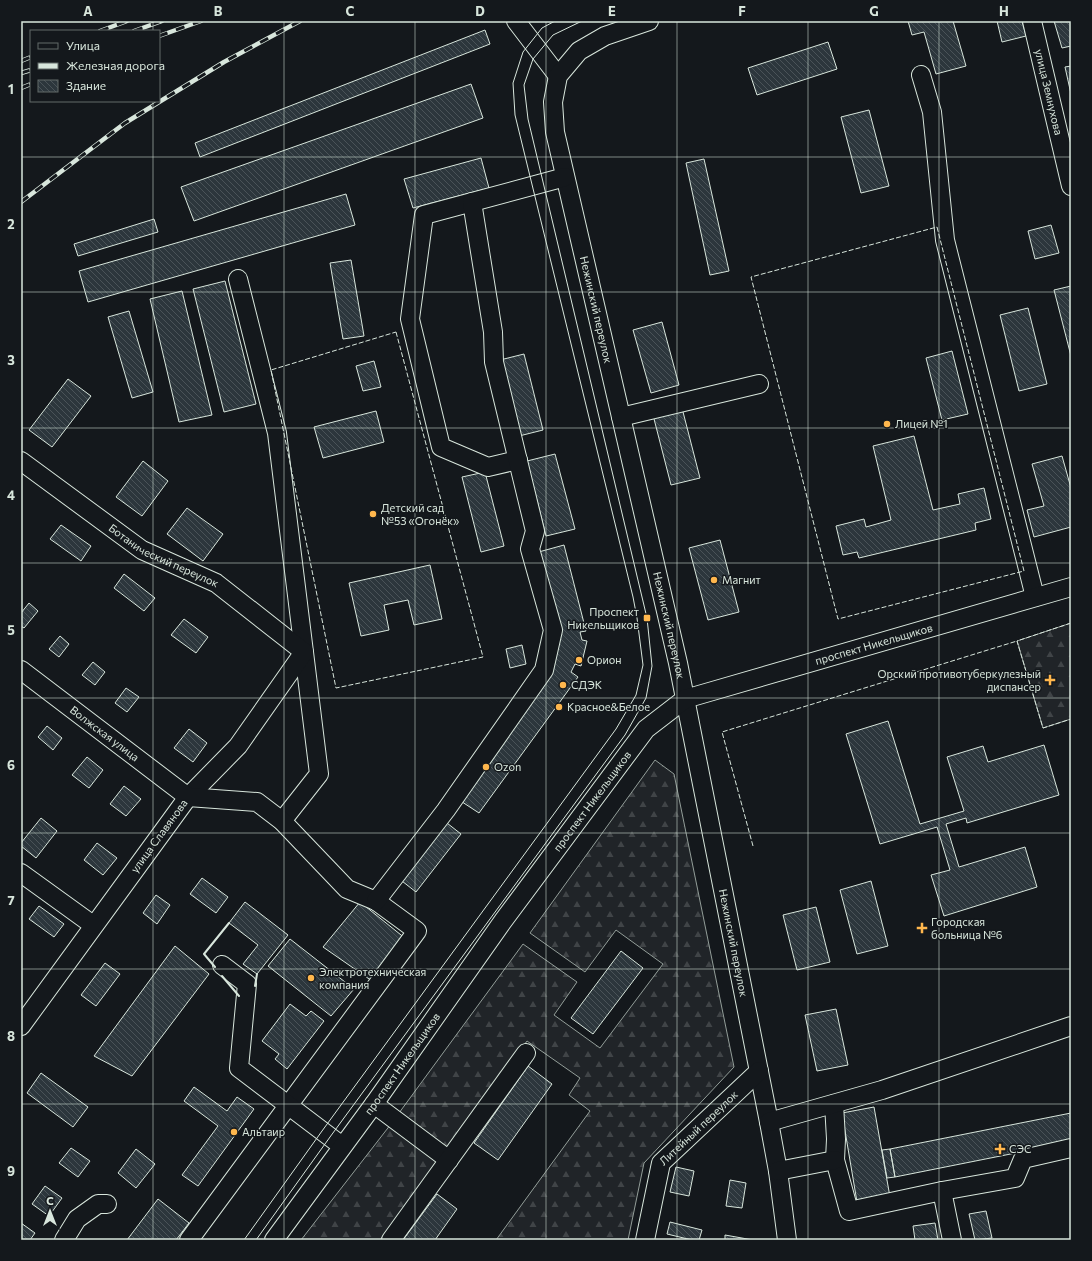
<svg xmlns="http://www.w3.org/2000/svg" width="1092" height="1261" font-family="Commissioner,sans-serif">
  <defs>
    <pattern id="forest-firs" width="22" height="20" patternUnits="userSpaceOnUse"><rect width="22" height="20" fill="#202428"/><path d="M5 1l3.5 6h-7zM16 11l3.5 6h-7z" fill="#404447"/></pattern>
    <pattern id="building-back-hatch" width="6" height="6" patternUnits="userSpaceOnUse"><rect width="6" height="6" fill="#2c363c"/><path d="M-1 5l2 2M0 0l6 6M5-1l2 2" fill="none" stroke="#4a5358"/></pattern>
  </defs>
  <rect width="100%" height="100%" fill="#14181c"/>
  <path fill="url(#forest-firs)" stroke="#939e99" d="M1071,623V719L1043,728L1017,641Z
    M655,760L674,774L734,1067L644,1163L628,1240H496L590,1111L569,1095L580,1078L527,1041L449,1149L399,1113L523,944L577,982L554,1015L600,1048L663,964L616,930L585,972L530,933Z
    M391,1124L438,1160L380,1240H301Z"/>
  <path fill="url(#building-back-hatch)" stroke="#d8e6dc" d="M908,21H953L966,66L936,74L924,32L912,35Z
    M997,21H1022L1026,36L1002,42Z
    M1054,21H1071V46L1062,48Z
    M485,30L490,44L200,157L195,143Z
    M828,42L837,69L757,95L748,68Z
    M1071,66V94L1065,67Z
    M471,84L483,118L194,221L181,187Z
    M869,110L889,186L861,193L841,117Z
    M481,158L489,188L413,208L404,179Z
    M704,159L729,271L710,275L686,163Z
    M346,194L355,225L88,302L79,271Z
    M154,219L158,232L78,256L74,244Z
    M1051,225L1059,253L1035,259L1028,231Z
    M351,260L364,336L343,339L330,263Z
    M225,281L256,404L224,412L193,289Z
    M1071,286V356L1054,290Z
    M182,291L212,415L179,422L150,299Z
    M1028,308L1047,384L1019,391L1000,315Z
    M129,311L153,392L132,398L108,317Z
    M662,322L679,385L651,393L633,330Z
    M952,351L968,414L942,420L926,358Z
    M524,354L543,430L515,437L496,361Z
    M374,361L381,387L363,391L356,366Z
    M68,379L91,396L52,447L29,430Z
    M682,408L700,478L671,485L653,415Z
    M376,411L384,442L323,458L314,427Z
    M914,436L933,510L960,504L958,494L984,488L991,519L975,523L976,530L859,558L857,552L843,555L836,526L864,519L866,527L891,520L873,446Z
    M555,454L575,529L546,536L527,461Z
    M1062,456L1071,488V527L1034,537L1027,510L1044,506L1032,464Z
    M143,461L168,481L142,516L116,497Z
    M485,472L504,546L481,552L462,477Z
    M187,508L223,534L203,561L167,534Z
    M61,525L91,546L81,561L50,539Z
    M720,540L739,612L708,620L689,548Z
    M564,545L586,631L580,632L582,640L587,641L581,666L575,664L571,672L578,677L479,813L453,796L549,658L535,553Z
    M430,565L442,619L414,625L408,600L384,605L389,630L361,636L349,583Z
    M124,574L155,598L144,611L114,588Z
    M29,603L38,611L24,628L21,626V613Z
    M184,619L208,637L196,653L171,635Z
    M60,636L69,644L59,657L49,649Z
    M522,645L526,664L510,668L506,649Z
    M93,662L105,672L95,685L82,675Z
    M126,688L139,697L127,712L115,703Z
    M888,721L920,824L964,811L947,757L983,746L988,762L1044,745L1059,795L967,823L966,818L946,824L959,867L1025,847L1037,887L944,916L931,875L950,870L937,827L880,844L846,734Z
    M47,726L62,738L53,750L38,737Z
    M189,729L207,743L193,762L174,748Z
    M87,757L103,770L89,788L72,775Z
    M124,786L141,799L126,816L110,804Z
    M438,816L461,834L416,892L393,874Z
    M41,818L57,831L36,858L21,846V843Z
    M97,843L117,858L103,875L84,860Z
    M202,878L228,897L216,913L190,894Z
    M871,881L888,946L857,954L840,890Z
    M156,895L170,905L157,924L143,913Z
    M245,902L288,935L257,974L243,964L258,945L229,923Z
    M360,902L406,939L372,981L323,947Z
    M39,906L64,924L54,937L29,919Z
    M816,907L830,962L797,970L783,915Z
    M290,939L354,989L331,1016L268,966Z
    M175,946L209,974L132,1076L94,1056Z
    M621,951L643,968L593,1034L571,1018Z
    M105,963L120,974L96,1006L81,995Z
    M290,1004L306,1016L311,1011L324,1021L287,1069L275,1059L279,1054L262,1041Z
    M836,1009L848,1065L817,1071L805,1015Z
    M528,1066L552,1084L498,1160L474,1143Z
    M41,1073L88,1107L73,1127L27,1093Z
    M194,1087L227,1111L237,1097L254,1109L198,1186L182,1175L218,1126L184,1101Z
    M874,1107L890,1197L857,1202L842,1113Z
    M1071,1113V1142L895,1177L890,1149Z
    M71,1148L90,1161L78,1177L59,1163Z
    M136,1149L155,1164L136,1188L118,1173Z
    M890,1149L895,1177L887,1178L882,1150Z
    M676,1167L694,1171L689,1196L670,1192Z
    M730,1180L746,1183L742,1208L726,1206Z
    M45,1186L62,1198L49,1216L32,1204Z
    M437,1194L457,1209L435,1240H403Z
    M158,1199L189,1223L176,1240H127Z
    M986,1211L992,1238L975,1240L969,1214Z
    M670,1222L702,1230L699,1240H692L667,1234Z
    M21,1223L35,1233L30,1240H21Z
    M935,1223L938,1240H915L913,1226Z
    M725,1235L753,1240H725Z"/>
  <g fill="none" stroke-linecap="round" stroke-linejoin="round">
    <g stroke="#d8e6dc" stroke-width="20">
      <g id="minor">
        <path d="M516,21L558,76"/>
        <path id="s1" d="M649,21L605,36L579,51L558,76L553,102L555,132L678,663L769,1122L778,1171L787,1240"/>
        <path id="s2" d="M1032,21L1071,186"/>
        <path d="M921,75L932,112L945,240L1035,597"/>
        <path d="M238,279L277,433L319,774L282,821"/>
        <path d="M621,417L759,384"/>
        <path d="M518,460L488,467L441,447L410,319L424,215L565,177"/>
        <path id="s3" d="M21,461L142,550L216,583L304,652L238,746L188,797L21,1026"/>
        <path id="s4" d="M21,670L188,797L257,802L282,821L347,889L376,901L417,931L189,1240"/>
        <path d="M21,873L93,925"/>
        <path d="M376,901L446,810L544,670L553,630L530,549L535,531L494,362L493,332L472,202"/>
        <path d="M222,965L247,984L239,1068L342,1146"/>
        <path d="M374,1104L449,1160"/>
        <path d="M834,1104L836,1139L835,1160L849,1211L942,1191L1015,1178L1023,1159L1071,1148"/>
        <path d="M769,1122L882,1090L1071,1026"/>
        <path d="M778,1171L835,1160"/>
        <path d="M942,1191L952,1240"/>
        <path d="M64,1240L77,1219L98,1204H107"/>
        <path id="s5" d="M274,1240L374,1104L503,921L646,729L685,699L1071,587"/>
        <path d="M391,1240L526,1053"/>
        <path id="s6" d="M645,1240L661,1163L759,1071"/>
      </g>
    </g>
    <use href="#minor" stroke="#14181c" stroke-width="18"/>
    <path stroke="#d8e6dc" stroke-width="1" d="M244,1240L322,1131L616,729L636,695L643,665L637,618L633,597L515,115L513,83L523,52L542,28L555,21
      M256,1240L330,1137L625,735L646,698L652,666L647,618L528,119L524,85L533,59L553,35L582,21"/>
    <g stroke="#d8e6dc" stroke-width="4.5">
      <path id="rail" d="M100,31L127,21
        M134,31L162,21
        M159,36L201,21
        M21,61L31,57
        M21,73L31,70
        M21,88L31,84
        M21,202L125,123L224,62L300,21"/>
    </g>
    <use href="#rail" stroke="#14181c" stroke-width="3" stroke-dasharray="9" stroke-linecap="butt"/>
    <path stroke="#d8e6dc" stroke-width="1" stroke-dasharray="5 2" stroke-linecap="butt" d="M937,227L1024,571L838,619L751,277Z
      M396,332L483,657L336,688L271,370Z
      M1071,623L1017,641L1043,728L1071,719
      M753,846L722,732L1017,641"/>
    <path stroke="#d8e6dc" stroke-width="2" d="M215,967L204,954L229,923
      M222,976L239,996
      M255,986L257,974"/>
  </g>
  <path fill="none" stroke="#d8e6dc" stroke-width="1" stroke-opacity="0.55" d="M153,21V31M284,21V1240M415,21V1240M546,21V1240M677,21V1240M808,21V1240M939,21V1240M153,101V1240M21,157H1071M21,292H1071M21,428H1071M21,563H1071M21,698H1071M21,833H1071M21,969H1071M21,1104H1071"/>
  <g fill="#ffb74d" stroke="#14181c" stroke-width="1.5">
    <circle cx="887" cy="424" r="4"/>
    <circle cx="373" cy="514" r="4"/>
    <circle cx="714" cy="580" r="4"/>
    <rect x="643" y="614" width="8" height="8" rx="2"/>
    <circle cx="579" cy="660" r="4"/>
    <path d="M1048 674h4v4h4v4h-4v4h-4v-4h-4v-4h4z"/>
    <circle cx="563" cy="685" r="4"/>
    <circle cx="559" cy="707" r="4"/>
    <circle cx="486" cy="767" r="4"/>
    <path d="M920 922h4v4h4v4h-4v4h-4v-4h-4v-4h4z"/>
    <circle cx="311" cy="978" r="4"/>
    <circle cx="234" cy="1132" r="4"/>
    <path d="M998 1143h4v4h4v4h-4v4h-4v-4h-4v-4h4z"/>
  </g>
  <g text-anchor="middle" stroke-width="3" stroke-linejoin="round" paint-order="stroke">
    <g font-size="11" fill="#d8e6dc" stroke="#14181c">
      <text dy="4" stroke="none"><textPath href="#s2" startOffset="73">улица Земнухова</textPath></text>
      <text dy="4" stroke="none"><textPath href="#s1" startOffset="348">Нежинский переулок</textPath></text>
      <text dy="4" stroke="none"><textPath href="#s3" startOffset="172">Ботанический переулок</textPath></text>
      <text dy="4" stroke="none"><textPath href="#s1" startOffset="672">Нежинский переулок</textPath></text>
      <text dy="4" stroke="none"><textPath href="#s5" startOffset="878">проспект Никельщиков</textPath></text>
      <text dy="4" stroke="none"><textPath href="#s4" startOffset="105">Волжская улица</textPath></text>
      <text dy="4" stroke="none"><textPath href="#s5" startOffset="542">проспект Никельщиков</textPath></text>
      <text transform="translate(159 836) rotate(-54)" y="4">улица Славянова</text>
      <text dy="4" stroke="none"><textPath href="#s1" startOffset="996">Нежинский переулок</textPath></text>
      <text dy="4" stroke="none"><textPath href="#s5" startOffset="218">проспект Никельщиков</textPath></text>
      <text dy="4" stroke="none"><textPath href="#s6" startOffset="130">Литейный переулок</textPath></text>
    </g>
    <g font-size="11" fill="#d8e6dc" stroke="#14181c" text-anchor="start">
      <text x="895" y="428">Лицей №1</text>
      <text x="381" y="512">Детский сад<tspan x="381" dy="13">№53 «Огонёк»</tspan></text>
      <text x="722" y="584">Магнит</text>
      <text x="639" y="616" text-anchor="end">Проспект<tspan x="639" dy="13">Никельщиков</tspan></text>
      <text x="587" y="664">Орион</text>
      <text x="1041" y="678" text-anchor="end">Орский противотуберкулезный<tspan x="1041" dy="13">диспансер</tspan></text>
      <text x="571" y="689">СДЭК</text>
      <text x="567" y="711">Красное&amp;Белое</text>
      <text x="494" y="771">Ozon</text>
      <text x="931" y="926">Городская<tspan x="931" dy="13">больница №6</tspan></text>
      <text x="319" y="976">Электротехническая<tspan x="319" dy="13">компания</tspan></text>
      <text x="242" y="1136">Альтаир</text>
      <text x="1009" y="1153">СЭС</text>
    </g>
  </g>
  <rect width="1092" height="1261" fill="none" stroke="#14181c" stroke-width="44"/>
  <rect x="30" y="30" width="130" height="72" fill="#14181c" stroke="#626a69"/>
  <rect x="38" y="43" width="20" height="6" fill="#14181c" stroke="#626a69"/>
  <text x="66" y="50" font-size="12" fill="#d8e6dc">Улица</text>
  <rect x="38" y="63" width="20" height="6" fill="#d8e6dc" stroke="#626a69"/>
  <text x="66" y="70" font-size="12" fill="#d8e6dc">Железная дорога</text>
  <rect x="38" y="80" width="20" height="12" fill="url(#building-back-hatch)" stroke="#626a69"/>
  <text x="66" y="90" font-size="12" fill="#d8e6dc">Здание</text>
  <g transform="translate(50 1211)" stroke="#14181c" stroke-width="3" paint-order="stroke">
  <path d="M0-3L7 15L0 10L-7 15Z" fill="#d8e6dc"/>
  <text y="-6" font-size="11" font-weight="bold" text-anchor="middle" fill="#d8e6dc">С</text>
  </g>
  <rect x="22" y="22" width="1048" height="1217" fill="none" stroke="#d8e6dc" stroke-width="1.5"/>
  <g font-size="13" text-anchor="middle" font-weight="bold" fill="#d8e6dc">
    <text x="88" y="16">A</text>
    <text x="218" y="16">B</text>
    <text x="350" y="16">C</text>
    <text x="480" y="16">D</text>
    <text x="612" y="16">E</text>
    <text x="742" y="16">F</text>
    <text x="874" y="16">G</text>
    <text x="1004" y="16">H</text>
    <text x="11" y="94">1</text>
    <text x="11" y="229">2</text>
    <text x="11" y="365">3</text>
    <text x="11" y="500">4</text>
    <text x="11" y="635">5</text>
    <text x="11" y="770">6</text>
    <text x="11" y="905">7</text>
    <text x="11" y="1041">8</text>
    <text x="11" y="1176">9</text>
  </g>
</svg>
